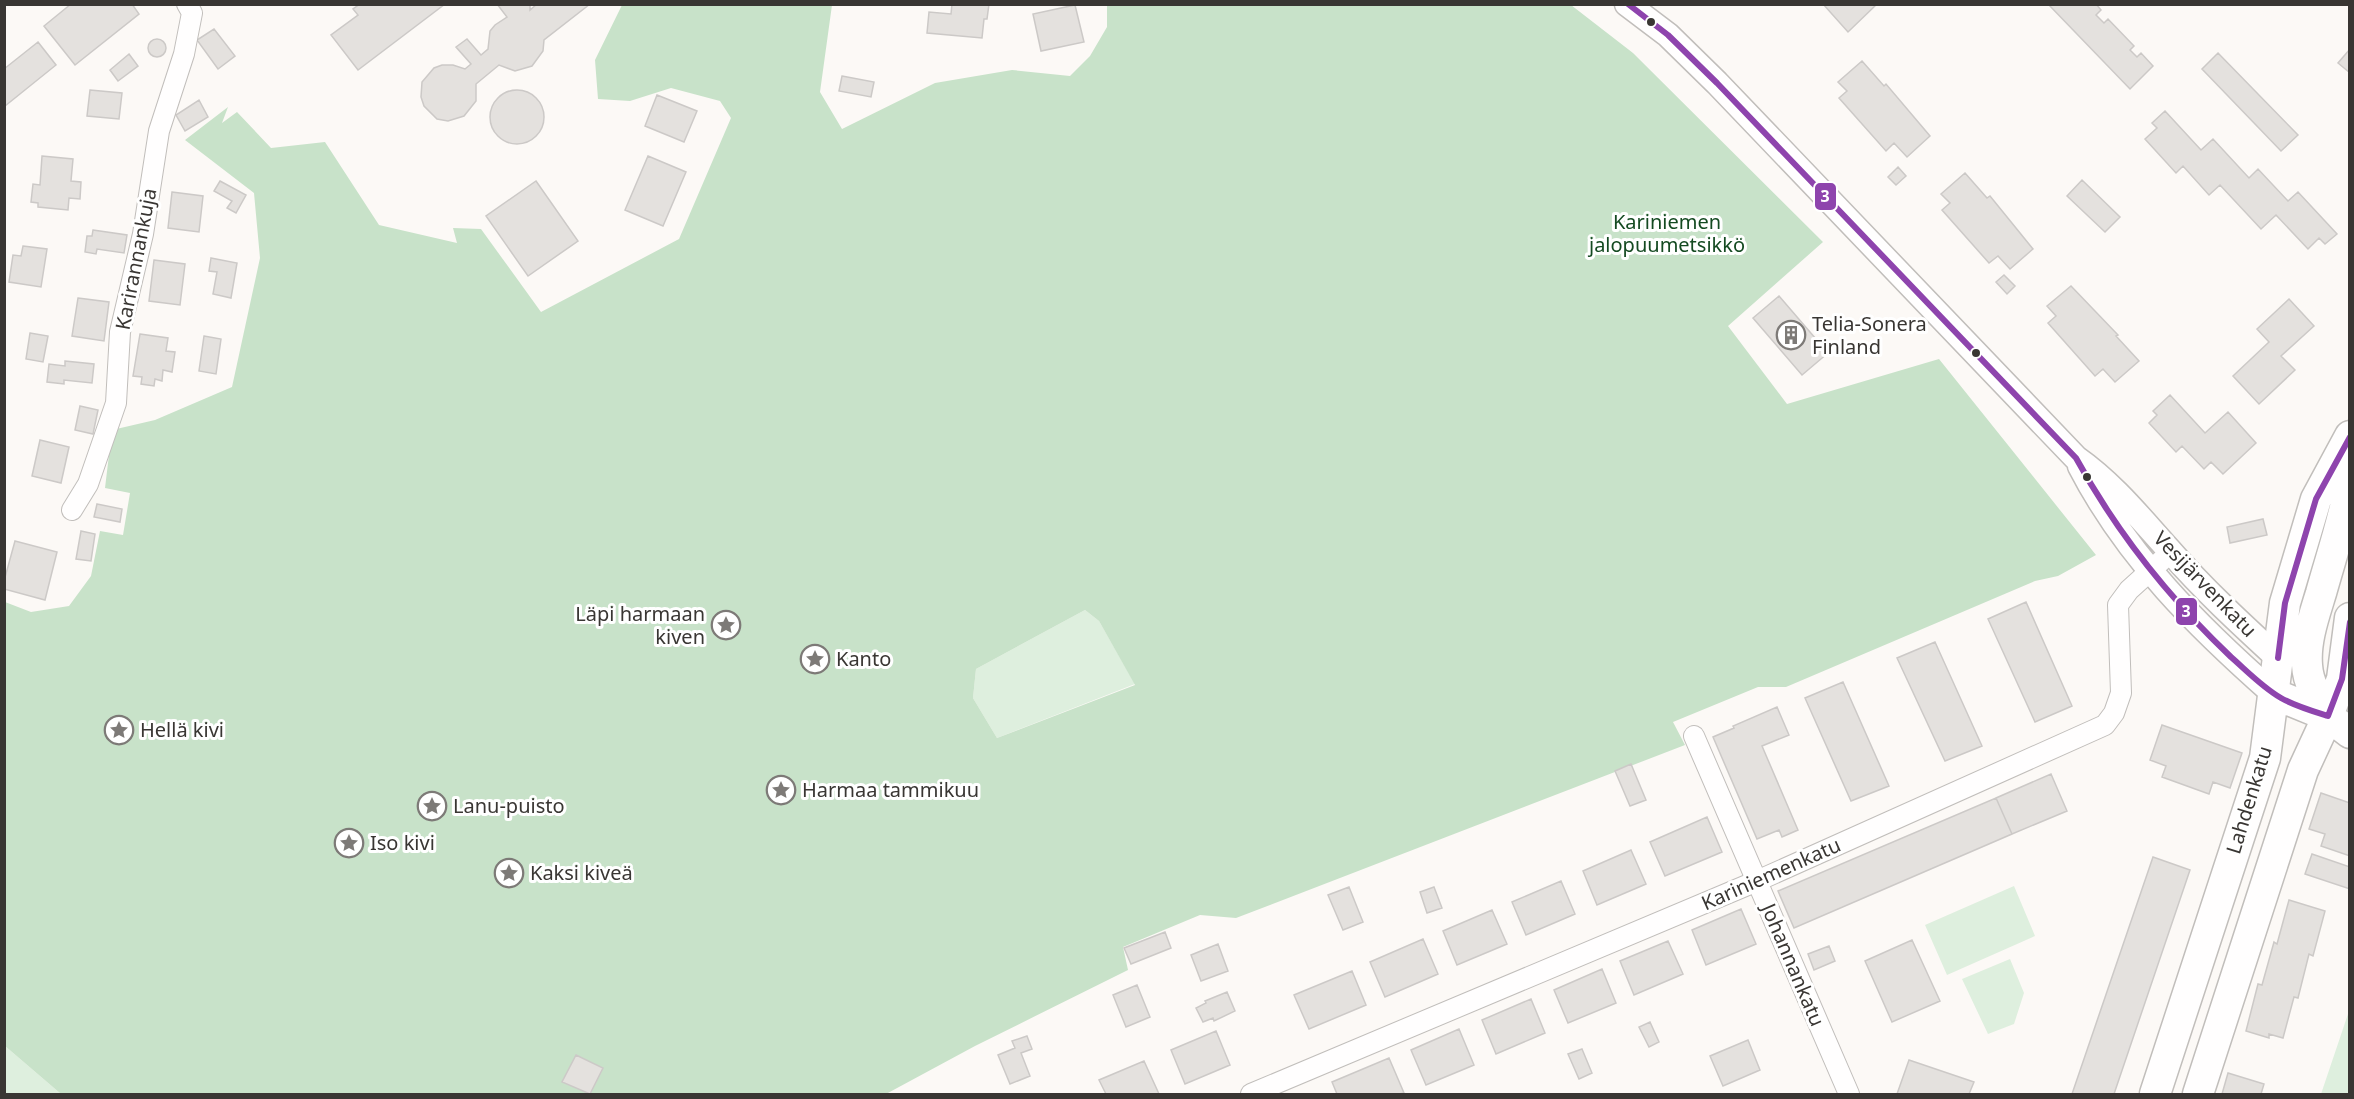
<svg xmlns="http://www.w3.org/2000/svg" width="2354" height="1099" font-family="'Noto Sans',sans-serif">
  <rect width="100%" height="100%" fill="#fcf9f6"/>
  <path fill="#deefde" d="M1085,610L1099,621L1135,684L997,738L973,698L976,669Z
    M2014,886L2035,936L1947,975L1925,925Z
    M2010,959L2024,993L2014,1024L1988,1034L1962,979Z
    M2349,1011V1094H2321Z
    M4,1046H5L61,1094H5Z"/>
  <path fill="#c8e2c9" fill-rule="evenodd" d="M622,5H832L820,92L842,129L935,83L1012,70L1070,76L1090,56L1107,27V5H1571L1633,53L1823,242L1728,326L1787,404L1939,359L2096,555L2058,576L2035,581L1786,687H1758L1673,722L1685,745L1236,918L1200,915L1123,947L1128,970L975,1046L886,1094H61L5,1046V602L31,612L69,606L91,576L100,531L123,535L130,493L105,488L112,430L155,420L232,387L260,258L254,193L185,140L228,107L222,123L237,112L271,148L325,142L379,225L457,243L453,228L481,229L541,312L679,239L731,118L720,101L671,88L630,101L598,99L595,60ZM1085,610L1099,621L1135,685L997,738L973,698L976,669Z"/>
  <path fill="#e4e1de" stroke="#ccc9c7" stroke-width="1.5" d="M71,4H132L139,14L75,65L44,26Z
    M360,4H445L358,70L331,35L358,15L353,9Z
    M497,4H530V10L537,4H590L544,40L543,51L532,66L515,71L499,65L476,84V101L464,116L448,121L437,119L424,106L421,97L422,82L434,68L442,65H453L465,69L471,64L456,47L467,39L481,55L488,49L490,31L495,25L507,17Z
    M952,4H989L987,19H984L982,38L927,33L929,12L951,14Z
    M1823,4H1877L1848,32Z
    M2048,4H2096L2101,10L2096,15L2104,23L2108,19L2134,46L2130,50L2137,57L2141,53L2153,66L2130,89Z
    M1075,5L1084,42L1041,51L1033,14Z
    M214,29L235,56L218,69L197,40Z
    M148 48a9 9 0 1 1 18 0a9 9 0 1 1-18 0Z
    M38,42L56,65L5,106L4,69Z
    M2350,49V73L2338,63Z
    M2218,53L2298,135L2281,151L2202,69Z
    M129,54L138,66L118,81L110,70Z
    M1862,61L1884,86L1886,84L1930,136L1907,157L1894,143L1886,151L1839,98L1847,91L1838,82Z
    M842,76L874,82L871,97L839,91Z
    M90,90L122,93L119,119L87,116Z
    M490 117a27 27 0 1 1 54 0a27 27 0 1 1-54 0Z
    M657,95L697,111L684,142L645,126Z
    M199,100L208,117L185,131L176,115Z
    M2165,111L2201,150L2213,139L2249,178L2258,169L2288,201L2298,192L2337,234L2325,244L2319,238L2308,249L2276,215L2261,229L2220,185L2209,195L2183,166L2176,173L2145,139L2157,128L2152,123Z
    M42,156L73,159L71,181L81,182L80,199L69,198L68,210L38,207V203L31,202L33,184L40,185Z
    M648,156L686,172L663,226L625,210Z
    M1898,167L1906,176L1896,185L1888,177Z
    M1965,173L1987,198L1990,196L2033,249L2010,269L1998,256L1989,263L1942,210L1950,203L1941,194Z
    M2082,180L2120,217L2105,232L2067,196Z
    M220,181L246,195L236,213L227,208L232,201L214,191Z
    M536,181L578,241L528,276L486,216Z
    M172,192L203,196L199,232L168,228Z
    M93,230L127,235L124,253L97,249L96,254L85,252L87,236H92Z
    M23,246L47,249L41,287L9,282L13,255L21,256Z
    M211,258L237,263L231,298L213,294L217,272L209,271Z
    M154,260L185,264L180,305L149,301Z
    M2004,275L2015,286L2007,294L1996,282Z
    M2071,286L2118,335L2116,336L2139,361L2115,382L2103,369L2095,376L2048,323L2056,316L2047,306Z
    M1779,296L1828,353L1802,375L1753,318Z
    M78,298L109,302L104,341L72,336Z
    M2289,299L2314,326L2281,356L2295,370L2259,404L2233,376L2269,342L2257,329Z
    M30,333L48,336L43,362L26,359Z
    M140,334L168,338L166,351L175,352L172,372L163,370L162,381L155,379L154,386L141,384L142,377L133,376Z
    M204,336L221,339L216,374L199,371Z
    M65,361L94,364L92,383L64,380V384L47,382L49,364L65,366Z
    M2170,395L2205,433L2228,412L2256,443L2223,474L2211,462L2204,469L2182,446L2176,452L2149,423L2157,415L2153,411Z
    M80,406L98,410L93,434L75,430Z
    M40,440L69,447L61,483L32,476Z
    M97,504L122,509L120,522L94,517Z
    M2263,519L2267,535L2230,543L2227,527Z
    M81,531L95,534L91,561L76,559Z
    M15,541L57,552L45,600L4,589V581Z
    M2026,602L2072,706L2035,722L1988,619Z
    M1935,642L1982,746L1945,761L1897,658Z
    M1843,682L1889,786L1851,801L1805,698Z
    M1777,707L1789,735L1762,746L1798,830L1782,837L1779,830L1757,839L1713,737L1734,728L1733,726Z
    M2162,725L2242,753L2230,788L2213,782L2209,794L2162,777L2166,766L2150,760Z
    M1631,764L1646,800L1630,806L1615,771Z
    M2051,774L2067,811L2012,834L1996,798Z
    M2321,793L2350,803V856L2321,846L2325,834L2309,829Z
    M1996,798L2012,834L1794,928L1778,891Z
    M1707,817L1722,852L1665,876L1650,842Z
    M1631,850L1646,884L1597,905L1583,871Z
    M2312,854L2350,867V889L2305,874Z
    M2153,857L2190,870L2114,1094H2072Z
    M1561,881L1575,914L1526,935L1512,902Z
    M1349,887L1363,922L1343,930L1328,895Z
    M1434,887L1442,908L1427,913L1420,892Z
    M2289,900L2325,911L2313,956L2309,954L2298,998L2294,997L2283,1038L2269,1034V1038L2246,1031L2258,984L2262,985L2274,942L2277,944Z
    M1741,909L1756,944L1706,965L1692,930Z
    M1492,910L1507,944L1457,965L1443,931Z
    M1165,932L1171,948L1131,964L1124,948Z
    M1423,939L1438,974L1385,997L1370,962Z
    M1912,940L1940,1001L1892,1022L1865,961Z
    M1668,941L1683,974L1634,995L1620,961Z
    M1218,944L1228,971L1201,981L1191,955Z
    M1829,946L1835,961L1814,970L1808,954Z
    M1602,969L1616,1003L1568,1023L1554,990Z
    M1352,971L1366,1005L1309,1029L1294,995Z
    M1137,985L1150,1017L1126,1027L1113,995Z
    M1227,992L1235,1011L1214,1021L1213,1018L1203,1022L1196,1008L1206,1003L1205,1001Z
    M1531,999L1545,1033L1496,1054L1482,1020Z
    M1650,1022L1659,1042L1649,1047L1639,1027Z
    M1459,1029L1474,1065L1426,1085L1411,1050Z
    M1216,1031L1230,1065L1185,1084L1171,1050Z
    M1027,1036L1032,1049L1021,1053L1030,1076L1010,1084L998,1055L1015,1048L1012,1041Z
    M1748,1040L1760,1070L1723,1086L1710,1056Z
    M1582,1049L1592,1073L1579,1079L1568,1054Z
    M576,1055L603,1068L590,1094L562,1082Z
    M1389,1058L1404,1093L1399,1094H1337L1332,1082Z
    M1909,1060L1974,1082L1969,1094H1897Z
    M1144,1061L1159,1094H1106L1099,1080Z
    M2228,1073L2264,1084L2261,1094H2222Z"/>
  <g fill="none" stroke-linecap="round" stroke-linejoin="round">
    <g stroke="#c1bebb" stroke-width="22">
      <path id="minor" d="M72,510L88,484L116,403L120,332L143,234L159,131L184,54L192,13L187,4
        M1694,736L1849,1094
        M1251,1094L1757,881L2105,725L2114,713L2121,693L2118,605L2129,590L2171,552"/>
    </g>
    <g stroke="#c1bebb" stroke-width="27">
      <path id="tertiary" d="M1627,4L1668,35L1717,83L2076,458C2113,484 2140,518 2170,551C2203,589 2241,624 2278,658
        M2080,466C2127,557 2198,627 2274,694"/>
    </g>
    <g stroke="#c1bebb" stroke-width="33">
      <path id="primary" d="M2274,694L2328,716L2350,733
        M2328,716C2319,701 2308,684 2307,665C2305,641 2314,616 2321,593C2331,557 2343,522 2350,485
        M2155,1094L2265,758L2285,603L2316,499L2350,436
        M2198,1094L2303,770L2328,716L2342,679L2350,618"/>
    </g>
    <use href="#minor" stroke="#fffefe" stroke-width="20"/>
    <use href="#tertiary" stroke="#fffefe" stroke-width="24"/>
    <use href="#primary" stroke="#fffefe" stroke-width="30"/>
    <g stroke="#fff" stroke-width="10">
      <path id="bus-1" d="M1628,4L1668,35L1717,83L2076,458C2117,533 2169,598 2231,657C2247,671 2262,687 2281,698C2295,706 2312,711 2328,716L2342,679L2350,622
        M2278,658L2285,603L2316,499L2350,437"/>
    </g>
    <use href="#bus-1" stroke="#8e44ad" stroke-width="6"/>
  </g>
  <defs>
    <g id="building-ring" transform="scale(1.5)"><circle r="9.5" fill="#fff" stroke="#7d7a77" stroke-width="1.5"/><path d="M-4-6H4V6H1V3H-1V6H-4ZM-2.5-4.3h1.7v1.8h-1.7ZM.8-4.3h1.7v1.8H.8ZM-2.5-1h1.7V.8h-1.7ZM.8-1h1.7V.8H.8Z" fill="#7d7a77"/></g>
    <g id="sight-ring" transform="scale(1.5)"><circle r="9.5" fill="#fff" stroke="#7d7a77" stroke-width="1.5"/><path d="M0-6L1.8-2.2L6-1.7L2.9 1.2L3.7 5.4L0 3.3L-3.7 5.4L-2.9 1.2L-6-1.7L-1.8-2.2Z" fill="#7d7a77"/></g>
  </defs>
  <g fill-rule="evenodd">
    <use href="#building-ring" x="1791" y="335"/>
    <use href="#sight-ring" x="726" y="625"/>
    <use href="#sight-ring" x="815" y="659"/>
    <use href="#sight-ring" x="119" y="730"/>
    <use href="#sight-ring" x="781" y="790"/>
    <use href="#sight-ring" x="432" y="806"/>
    <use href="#sight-ring" x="349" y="843"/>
    <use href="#sight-ring" x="509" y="873"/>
  </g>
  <g fill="#393633" stroke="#fff" stroke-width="2">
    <circle cx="1651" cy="22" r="5"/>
    <circle cx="1976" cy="353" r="5"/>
    <circle cx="2087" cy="477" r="5"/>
  </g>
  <g text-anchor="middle" stroke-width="6" stroke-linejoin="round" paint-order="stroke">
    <g font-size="20" fill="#144a21" stroke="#fff">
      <text x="1667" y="229">Kariniemen<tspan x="1667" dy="23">jalopuumetsikkö</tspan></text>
    </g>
    <g font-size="20" fill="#393633" stroke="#fff">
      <text transform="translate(136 259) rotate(-79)" y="7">Karirannankuja</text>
      <text transform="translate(2205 584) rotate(46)" y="7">Vesijärvenkatu</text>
      <text transform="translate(2249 800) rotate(-73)" y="7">Lahdenkatu</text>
      <text transform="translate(1771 874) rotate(-24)" y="7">Kariniemenkatu</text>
      <text transform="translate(1793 965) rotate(67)" y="7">Johannankatu</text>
    </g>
    <g font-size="20" fill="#393633" stroke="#fff" text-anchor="start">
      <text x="1812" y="331">Telia-Sonera<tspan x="1812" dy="23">Finland</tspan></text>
      <text x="705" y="621" text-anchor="end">Läpi harmaan<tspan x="705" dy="23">kiven</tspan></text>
      <text x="836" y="666">Kanto</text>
      <text x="140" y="737">Hellä kivi</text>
      <text x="802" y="797">Harmaa tammikuu</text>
      <text x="453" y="813">Lanu-puisto</text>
      <text x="370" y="850">Iso kivi</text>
      <text x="530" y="880">Kaksi kiveä</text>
    </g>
  </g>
  <g stroke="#fff" stroke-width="2">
    <rect x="1814" y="182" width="23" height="29" rx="6" fill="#8e44ad"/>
    <rect x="2175" y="597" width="23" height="29" rx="6" fill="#8e44ad"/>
  </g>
  <g font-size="16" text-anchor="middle" font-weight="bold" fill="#fff">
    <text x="1825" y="202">3</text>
    <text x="2186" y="617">3</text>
  </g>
  <rect width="2354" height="1099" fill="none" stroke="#393633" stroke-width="12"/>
</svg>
